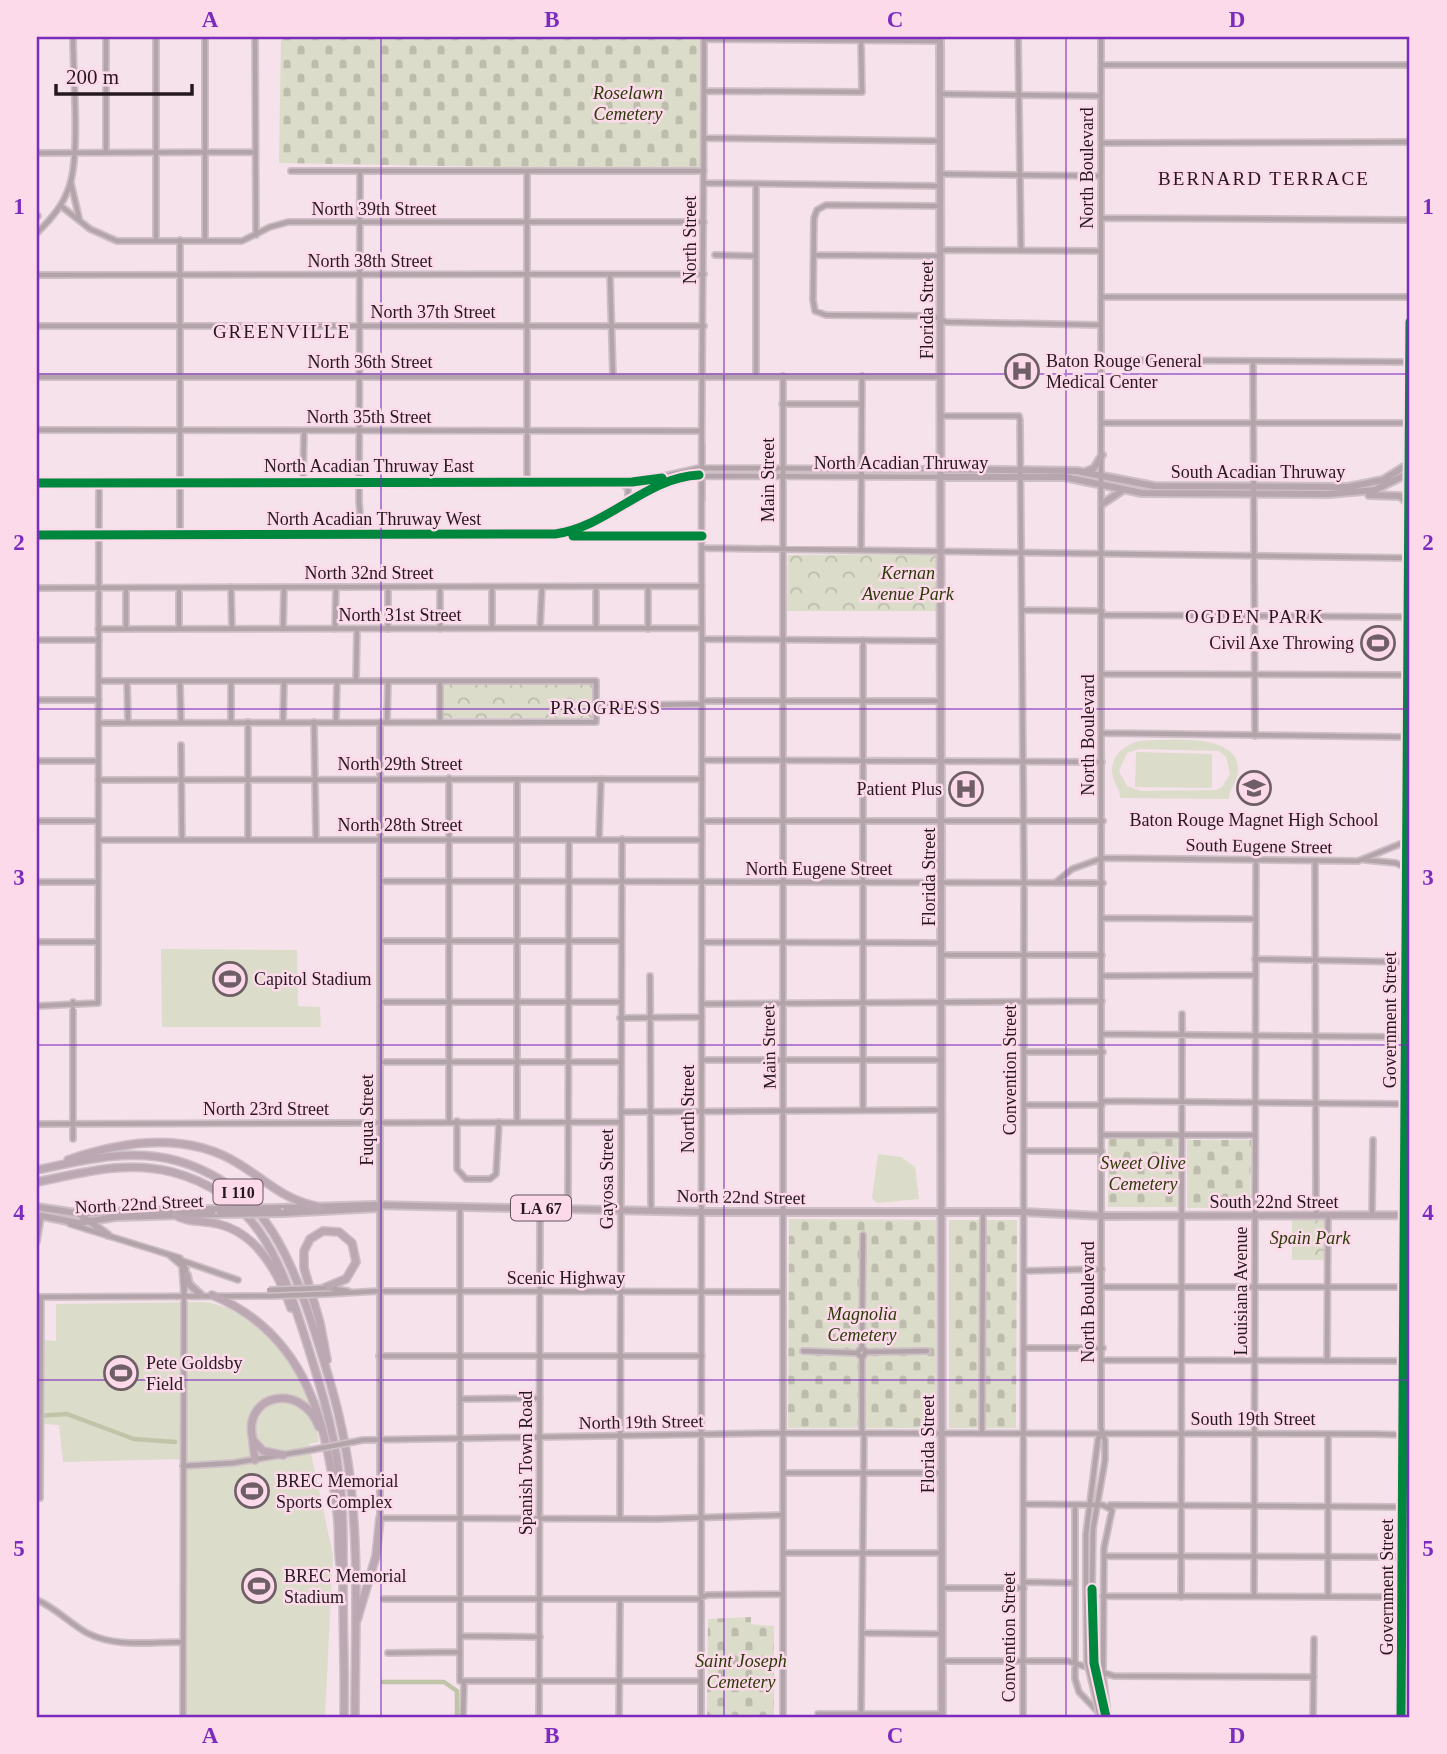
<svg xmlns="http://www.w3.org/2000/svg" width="1447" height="1754" font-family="Georgia,serif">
  <defs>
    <pattern id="forest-crowns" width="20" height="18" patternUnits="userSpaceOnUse" patternTransform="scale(1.75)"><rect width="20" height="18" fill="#dcdcca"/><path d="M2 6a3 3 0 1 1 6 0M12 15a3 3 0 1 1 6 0" fill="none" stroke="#bdbcad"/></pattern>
    <pattern id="cemetery-stones" width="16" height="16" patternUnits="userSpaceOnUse" patternTransform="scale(1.75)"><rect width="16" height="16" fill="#dcdcca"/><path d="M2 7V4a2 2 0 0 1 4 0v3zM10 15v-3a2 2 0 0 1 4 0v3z" fill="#bdbcad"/></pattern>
  </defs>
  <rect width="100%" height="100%" fill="#f5e2eb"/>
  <path fill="url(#forest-crowns)" d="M937,554V611H787L788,555Z
    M444,685H592V718H444Z
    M1292,1216L1328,1217V1260H1292Z"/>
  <path fill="url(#cemetery-stones)" d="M281,37H701L704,171L279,163Z
    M1108,1139H1177V1207H1108Z
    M1187,1140H1251L1250,1208H1187Z
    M789,1219L936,1220V1428H788Z
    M949,1220H1017L1016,1428H949Z
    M751,1617V1624L774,1626V1717H707L708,1619Z"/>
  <path fill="#dcdcca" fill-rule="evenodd" d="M1140,741C1165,740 1237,732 1238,768C1239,781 1229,788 1229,799L1120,798C1120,789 1116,787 1113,778C1108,759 1122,745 1140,741ZM1139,749L1219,751L1226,757L1230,774L1222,787L1216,790L1141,791L1127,786L1119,771L1127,753Z
    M1136,752L1212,754V788L1135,787Z
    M161,949L297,950L298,1006L320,1007L321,1027H162Z
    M878,1154L901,1157L915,1167L919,1199L877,1203L872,1198Z
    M204,1302C241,1305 291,1349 305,1384C312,1402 315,1424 319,1442L309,1444L333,1555L325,1717H185L186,1459L63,1462L59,1425L44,1424V1340L56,1341V1304Z"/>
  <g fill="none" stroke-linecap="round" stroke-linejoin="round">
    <path stroke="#c0c5a9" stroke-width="4.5" d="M37,1416L67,1414L134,1439L175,1442
      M383,1682H444L457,1691V1717"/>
    <g stroke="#cebfc6" stroke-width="8">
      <path id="minor" d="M156,37V241
        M255,37L256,235
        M1018,37L1021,250
        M704,39L940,41
        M1101,65H1410
        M704,91L862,92L861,41
        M940,94L1101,96
        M704,138L940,141
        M1101,143L1410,142
        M106,152V37
        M37,153L255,152
        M291,171H704
        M527,172V482
        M360,173L359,502L362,535
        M940,174L1101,176
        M71,183L79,218
        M704,183L940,186
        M61,206L90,229L117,241H242L270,227L288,222H704
        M940,206L826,205L817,210L814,218L813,300L815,311L826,315L934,316L946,322L1101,325
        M37,216H38
        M1101,218L1410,220
        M37,233C51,219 64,205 70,184C80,152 73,74 73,37
        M205,240V37
        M941,250L1101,251
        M715,255L755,256
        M814,255L940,256
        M37,275L704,274
        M610,275L613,377
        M1101,297H1410
        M37,326H704
        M1101,360L1410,362
        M1253,362L1255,736
        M756,376V184
        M37,377H940
        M782,404H861
        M941,416H1019L1020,421
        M1102,423H1409
        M1020,424L1024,882L1023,1717
        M37,430L702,431
        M303,482L304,431
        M37,483L638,482L699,468L940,469
        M621,483L628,489V503
        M702,500V444
        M567,533L573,536H702
        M37,535L555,534C605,527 641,485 691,476L941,477
        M180,535V240
        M702,548L1409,558
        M861,550L862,376
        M231,587L232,629
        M440,587V629
        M596,587V628
        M648,587V629
        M37,588L702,586
        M126,588V629
        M179,588V629
        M1023,610L1102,611
        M1102,615L1408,617
        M492,628V587
        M540,628L542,587
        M98,629L702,628
        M283,629L284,588
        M335,629L336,587
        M388,629V587
        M702,639L941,641
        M37,640H99
        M863,640V1110
        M1102,674L1408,675
        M231,681V723
        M356,681L357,630
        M127,682L128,723
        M180,682L181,723
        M37,700H99
        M702,701H941
        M597,706L702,704
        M248,722V840
        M283,722L284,681
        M314,722L316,840
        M336,722L337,681
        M380,722V1518L658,1519L783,1515
        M387,722L388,681
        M440,722V681
        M99,723L596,722V681H99
        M1102,733L1407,737
        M181,745L182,839
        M702,760L1102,762
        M37,761H98
        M98,780L702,779
        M37,821H98
        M702,821H1103
        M599,839L601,779
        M98,840H702
        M1365,860L1396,863L1406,868
        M1315,861L1316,1216
        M381,881L1103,883
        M37,882H98
        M1055,883L1072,869L1103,858L1358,861L1410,840
        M1103,918L1256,919
        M381,941H621
        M37,942H98
        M702,942L942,943
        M943,955H1102
        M1255,959L1406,962
        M650,976L651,1209
        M1102,976L1255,975
        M73,1002V1139
        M381,1002H620
        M702,1004L1102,1001
        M37,1006L98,1003L99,482
        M620,1018L702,1017
        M1102,1034L1406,1037
        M1024,1052H1103
        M703,1060H942
        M381,1062H620
        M1102,1101L1405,1104
        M1024,1105H1102
        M621,1112L942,1110
        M449,1121V778
        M457,1121V1169L466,1179H490L496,1174L499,1122
        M517,1122V780
        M37,1124L621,1122
        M1102,1135H1255
        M1024,1151H1102
        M460,1208V1681H701
        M568,1208L569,840
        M1372,1215L1373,1140
        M70,1224L180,1258L186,1269L184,1296
        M37,1241L41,1217
        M169,1255L182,1266L184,1296L183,1717
        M183,1261L238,1280
        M1024,1271L1102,1269
        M1102,1287H1410
        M329,1288L348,1291
        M326,1294L379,1291L783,1292
        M37,1297L271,1296
        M862,1347L863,1235
        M1024,1348H1103
        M803,1351L857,1353
        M866,1352L927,1351
        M379,1356H702
        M1103,1360L1403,1361
        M1327,1361L1328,1217
        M460,1399L540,1398
        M862,1433V1358L866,1352L862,1347L857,1353L862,1358
        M982,1433L983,1212
        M1404,1435L1410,1431
        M363,1440L783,1433L1375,1434L1404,1435L1410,1438
        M183,1466L233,1463L311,1450
        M783,1473H941
        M40,1498L41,1297
        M1024,1504L1103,1505L1112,1510L1104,1548L1103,1674L1108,1717
        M1075,1505V1679L1079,1692L1101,1715
        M1110,1505L1403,1507
        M1403,1516L1410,1515
        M620,1518L622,839
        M1403,1550H1410
        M783,1553H942
        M1104,1556L1402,1557
        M1024,1582L1074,1583
        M942,1588H1024
        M1086,1589V1534L1098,1439L1101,1434
        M1092,1589L1093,1529L1105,1460V1440L1101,1428V37
        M1402,1594H1410
        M1103,1596L1402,1597
        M1254,1596L1256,859
        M1181,1597L1182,1014
        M1328,1597V1434
        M384,1599H698L707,1595L782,1594
        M37,1600C56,1608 69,1623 87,1633C116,1648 152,1642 183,1642
        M862,1633L942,1634
        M460,1636L540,1637
        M388,1653L459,1652
        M942,1661H1068L1114,1676L1314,1677
        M1402,1688H1410
        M818,1714H942
        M463,1717L464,1681
        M539,1717L540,1208
        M619,1717L620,1600
        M701,1717L702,639C700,439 704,238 704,37
        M783,1717V376
        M861,1717L864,1433
        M1313,1717L1314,1639"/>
    </g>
    <g stroke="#cebfc6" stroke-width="10">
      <path id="major" d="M940,37L942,1717
        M941,469L1077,471L1154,486L1348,487L1383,480L1410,463
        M1085,472L1094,468L1102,455
        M941,477H1064L1142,493L1329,494L1375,490L1409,473
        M1369,495L1400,496L1409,504
        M1102,504L1123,490
        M37,1207L76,1213L215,1209
        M278,1208L374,1205L702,1212H1023L1102,1216L1404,1215
        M78,1213L108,1235
        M284,1213L379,1208
        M37,1215L78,1223L116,1217L220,1214
        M187,1275L189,1284L201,1295
        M1401,1717L1410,322"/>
    </g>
    <g stroke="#cebfc6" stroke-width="10">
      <path id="highway" d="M68,1160C123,1141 188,1132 239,1164C270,1183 282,1199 319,1207
        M37,1170C84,1160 130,1148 178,1161C259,1185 286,1246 311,1320C326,1367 341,1414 348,1463C360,1547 355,1633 355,1717
        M37,1182C82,1173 126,1160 172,1172C255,1194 279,1257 303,1331C318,1378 333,1425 339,1474C344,1513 343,1551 343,1590C343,1633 345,1675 344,1717
        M175,1215C188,1223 204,1220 218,1224C257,1233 279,1274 291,1308
        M324,1288L346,1279L356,1262L352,1243L339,1232L323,1231L310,1239L304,1251V1268L320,1323L327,1360
        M212,1295C309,1335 328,1427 338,1521C339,1536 338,1550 340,1564
        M253,1443L255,1460
        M283,1455L263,1451L253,1440C241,1394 302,1381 319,1427
        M357,1620L376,1556L380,1518"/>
    </g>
    <use href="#minor" stroke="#b3a4aa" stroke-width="4.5"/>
    <use href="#major" stroke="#b7a6ae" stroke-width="6"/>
    <use href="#highway" stroke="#bca8b2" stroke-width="7"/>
    <g stroke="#cebfc6" stroke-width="8" stroke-linecap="butt">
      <path id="minor-bridge" d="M269,1290L324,1288
        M271,1296L326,1294
        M311,1450L363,1440
        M1086,1589L1087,1662L1100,1717
        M1092,1589L1094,1663L1106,1717"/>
    </g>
    <g stroke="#cebfc6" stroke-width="10" stroke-linecap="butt">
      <path id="major-bridge" d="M215,1209L278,1208
        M220,1214L284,1213"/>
    </g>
    <use href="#minor-bridge" stroke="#b3a4aa" stroke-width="4.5"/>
    <use href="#major-bridge" stroke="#b7a6ae" stroke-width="6"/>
    <g stroke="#fddaea" stroke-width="13">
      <path id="cycleway" d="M37,483L632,482L662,478
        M37,535L555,534C608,527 646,477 699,475
        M573,536H702
        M1092,1589L1094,1663L1106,1717
        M1401,1717L1410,322"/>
    </g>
    <use href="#cycleway" stroke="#00873e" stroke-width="9"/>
  </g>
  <path fill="none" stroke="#7b2cbf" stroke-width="2" stroke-opacity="0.55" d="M381,37V1717M724,37V1717M1066,37V1717M37,374H1410M37,709H1410M37,1045H1410M37,1380H1410"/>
  <defs>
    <g id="hospital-ring" transform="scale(1.75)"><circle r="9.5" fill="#fddaea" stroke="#6e5f66" stroke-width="1.5"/><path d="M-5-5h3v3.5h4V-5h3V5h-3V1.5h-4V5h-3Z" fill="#6e5f66"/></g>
    <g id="stadium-ring" transform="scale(1.75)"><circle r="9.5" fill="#fddaea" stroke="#6e5f66" stroke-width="1.5"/><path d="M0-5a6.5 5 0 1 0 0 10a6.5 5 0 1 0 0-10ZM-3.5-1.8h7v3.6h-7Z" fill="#6e5f66"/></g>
    <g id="school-ring" transform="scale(1.75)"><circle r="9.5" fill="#fddaea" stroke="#6e5f66" stroke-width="1.5"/><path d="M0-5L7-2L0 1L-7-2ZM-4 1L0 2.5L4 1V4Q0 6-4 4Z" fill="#6e5f66"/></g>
  </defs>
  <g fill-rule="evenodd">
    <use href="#hospital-ring" x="1022" y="371"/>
    <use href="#stadium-ring" x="1378" y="643"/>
    <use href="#school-ring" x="1254" y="788"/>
    <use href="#hospital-ring" x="966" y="789"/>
    <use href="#stadium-ring" x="230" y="979"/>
    <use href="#stadium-ring" x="121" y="1373"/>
    <use href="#stadium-ring" x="252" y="1491"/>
    <use href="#stadium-ring" x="259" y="1586"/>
  </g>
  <g text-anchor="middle" stroke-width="5" stroke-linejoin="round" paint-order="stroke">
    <g fill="#fddaea" stroke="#66535c" stroke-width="2">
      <rect x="213.5" y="1179.5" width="49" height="25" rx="5"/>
      <rect x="511" y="1195.5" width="60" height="25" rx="5"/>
    </g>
    <g font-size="16" font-weight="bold" fill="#25191f">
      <text x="238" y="1198">I 110</text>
      <text x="541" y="1214">LA 67</text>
    </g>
    <g font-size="18" font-style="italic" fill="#2c3a07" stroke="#fddaea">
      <text x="628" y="99">Roselawn<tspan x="628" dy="21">Cemetery</tspan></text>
      <text x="908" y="579">Kernan<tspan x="908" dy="21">Avenue Park</tspan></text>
      <text x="1143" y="1169">Sweet Olive<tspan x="1143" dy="21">Cemetery</tspan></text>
      <text x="1310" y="1244">Spain Park</text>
      <text x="862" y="1320">Magnolia<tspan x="862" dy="21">Cemetery</tspan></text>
      <text x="741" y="1667">Saint Joseph<tspan x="741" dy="21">Cemetery</tspan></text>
    </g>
    <g font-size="18" fill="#25191f" stroke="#fddaea">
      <text transform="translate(1087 168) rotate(-90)" y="6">North Boulevard</text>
      <text x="374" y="215">North 39th Street</text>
      <text transform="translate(690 240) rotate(-90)" y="6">North Street</text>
      <text x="370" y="267">North 38th Street</text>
      <text transform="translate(927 310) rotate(-90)" y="6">Florida Street</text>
      <text x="433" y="318">North 37th Street</text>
      <text x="370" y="368">North 36th Street</text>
      <text x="369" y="423">North 35th Street</text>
      <text x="901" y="469">North Acadian Thruway</text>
      <text x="369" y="472">North Acadian Thruway East</text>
      <text x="1258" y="478">South Acadian Thruway</text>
      <text transform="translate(768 480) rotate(-90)" y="6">Main Street</text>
      <text x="374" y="525">North Acadian Thruway West</text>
      <text x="369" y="579">North 32nd Street</text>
      <text x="400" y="621">North 31st Street</text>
      <text transform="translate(1088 735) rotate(-90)" y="6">North Boulevard</text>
      <text x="400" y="770">North 29th Street</text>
      <text x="400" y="831">North 28th Street</text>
      <text transform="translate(1259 846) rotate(1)" y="6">South Eugene Street</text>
      <text x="819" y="875">North Eugene Street</text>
      <text transform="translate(929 877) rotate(-90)" y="6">Florida Street</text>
      <text transform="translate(1390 1020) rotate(-90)" y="6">Government Street</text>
      <text transform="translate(769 1047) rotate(-91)" y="6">Main Street</text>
      <text transform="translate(1010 1070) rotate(-90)" y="6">Convention Street</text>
      <text x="266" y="1115">North 23rd Street</text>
      <text transform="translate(688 1109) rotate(-90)" y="6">North Street</text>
      <text transform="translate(367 1120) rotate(-90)" y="6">Fuqua Street</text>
      <text transform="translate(607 1179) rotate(-90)" y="6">Gayosa Street</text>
      <text transform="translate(741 1197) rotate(1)" y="6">North 22nd Street</text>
      <text x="1274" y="1208">South 22nd Street</text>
      <text transform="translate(139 1204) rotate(-3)" y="6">North 22nd Street</text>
      <text x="566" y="1284">Scenic Highway</text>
      <text transform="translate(1241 1291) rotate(-90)" y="6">Louisiana Avenue</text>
      <text transform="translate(1088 1302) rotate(-90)" y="6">North Boulevard</text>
      <text x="1253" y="1425">South 19th Street</text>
      <text transform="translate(641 1422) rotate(-1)" y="6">North 19th Street</text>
      <text transform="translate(928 1444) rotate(-90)" y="6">Florida Street</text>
      <text transform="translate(526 1463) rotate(-90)" y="6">Spanish Town Road</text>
      <text transform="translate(1387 1587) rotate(-90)" y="6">Government Street</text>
      <text transform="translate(1009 1637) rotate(-90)" y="6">Convention Street</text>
    </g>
    <g font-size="18" fill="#25191f" stroke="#fddaea" text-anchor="start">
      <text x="1046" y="367">Baton Rouge General<tspan x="1046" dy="21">Medical Center</tspan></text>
      <text x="1354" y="649" text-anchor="end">Civil Axe Throwing</text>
      <text x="942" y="795" text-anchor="end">Patient Plus</text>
      <text x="1254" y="826" text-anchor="middle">Baton Rouge Magnet High School</text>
      <text x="254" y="985">Capitol Stadium</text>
      <text x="146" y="1369">Pete Goldsby<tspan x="146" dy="21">Field</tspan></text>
      <text x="276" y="1487">BREC Memorial<tspan x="276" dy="21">Sports Complex</tspan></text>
      <text x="284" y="1582">BREC Memorial<tspan x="284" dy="21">Stadium</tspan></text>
    </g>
    <g font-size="19" letter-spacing="2" fill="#25191f" stroke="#fddaea">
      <text x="1264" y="185">BERNARD TERRACE</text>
      <text x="282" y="338">GREENVILLE</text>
      <text x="1255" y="623">OGDEN PARK</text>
      <text x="606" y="714">PROGRESS</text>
    </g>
  </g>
  <rect width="1447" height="1754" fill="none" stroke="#fddaea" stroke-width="77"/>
  <path d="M56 84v10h136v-10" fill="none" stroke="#25191f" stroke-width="3.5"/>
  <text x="66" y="84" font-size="21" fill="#25191f" stroke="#fddaea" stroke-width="5" paint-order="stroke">200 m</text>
  <rect x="38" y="38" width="1370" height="1678" fill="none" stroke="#7b2cbf" stroke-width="2.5"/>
  <g font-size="23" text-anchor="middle" font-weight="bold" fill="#7b2cbf">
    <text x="210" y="27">A</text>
    <text x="552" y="27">B</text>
    <text x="895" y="27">C</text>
    <text x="1237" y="27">D</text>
    <text x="19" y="214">1</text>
    <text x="1428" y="214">1</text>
    <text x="19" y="550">2</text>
    <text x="1428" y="550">2</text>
    <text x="19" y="885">3</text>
    <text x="1428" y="885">3</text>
    <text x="19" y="1220">4</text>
    <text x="1428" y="1220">4</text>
    <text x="19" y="1556">5</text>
    <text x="1428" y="1556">5</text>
    <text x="210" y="1743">A</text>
    <text x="552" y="1743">B</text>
    <text x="895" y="1743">C</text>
    <text x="1237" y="1743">D</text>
  </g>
</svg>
